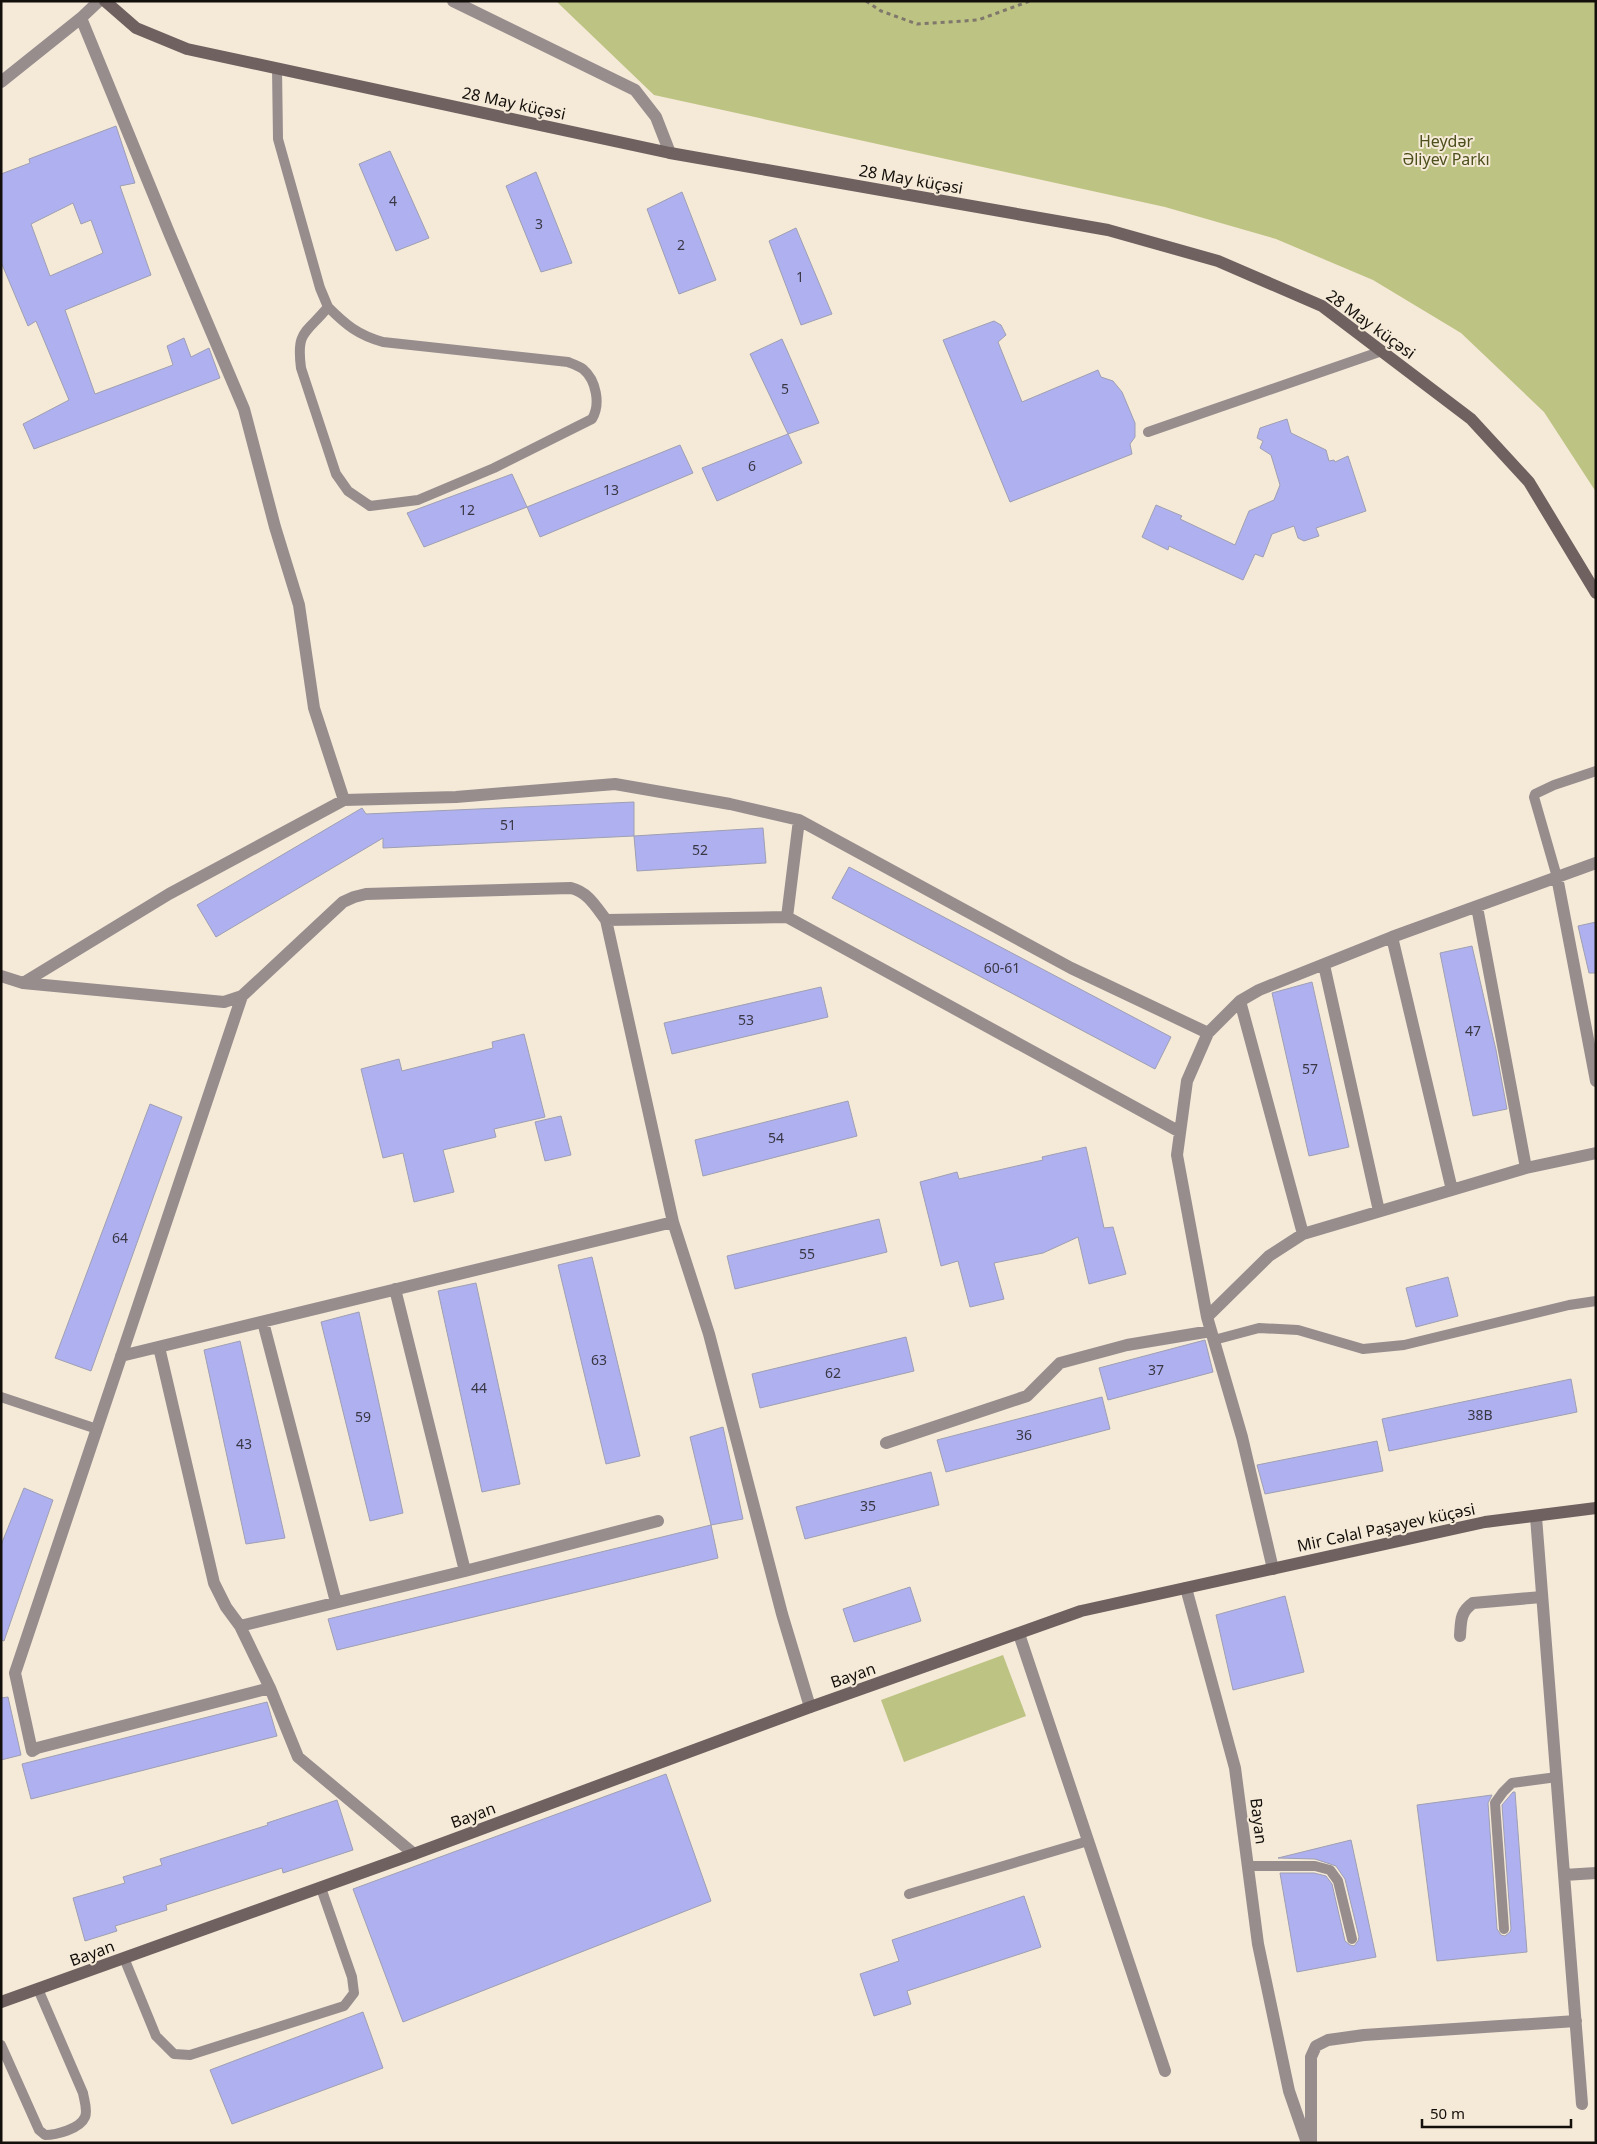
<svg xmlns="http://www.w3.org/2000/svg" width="1597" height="2144" font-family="'Noto Sans',sans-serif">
  <rect width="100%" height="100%" fill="#f5e9d8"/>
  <path fill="#bdc382" d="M556,1H1596V492L1544,412L1461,333L1373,280L1276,239L1165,207L654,95Z
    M1003,1655L1026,1716L904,1762L881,1700Z"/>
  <path fill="#afb0f0" stroke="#9e9fb2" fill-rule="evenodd" d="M116,126L135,183L120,186L151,275L65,310L95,394L173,365L167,346L184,338L191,357L209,348L220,378L34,449L23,424L69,400L36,321L28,326L1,262V174L30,163L29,159ZM73,203L81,224L91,220L103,253L50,276L31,224Z
    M390,151L429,238L396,251L359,164Z
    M536,172L572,263L541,272L506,186Z
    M682,192L716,280L679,294L647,209Z
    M796,228L832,314L801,325L769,241Z
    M994,321L1001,325L1006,335L998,342L1022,402L1098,370L1101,377L1113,381L1122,392L1135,423V437L1130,444L1132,454L1010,502L943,340Z
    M782,339L819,423L788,434L750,354Z
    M1287,419L1291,433L1326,450L1329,461L1334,460L1335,462L1348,456L1366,511L1316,528L1319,536L1304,541L1298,538L1294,526L1272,534L1263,557L1255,554L1243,580L1169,546L1168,550L1142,537L1156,505L1182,516L1180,519L1235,545L1249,511L1274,500L1280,485L1271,455L1260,448L1263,441L1257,438L1260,428Z
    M788,434L802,463L717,501L702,468Z
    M680,445L693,473L540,537L527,507Z
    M512,474L527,507L424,547L407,513Z
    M634,802V836L383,848V838L216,937L197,905L362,808L366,814Z
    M763,828L766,863L637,871L634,836Z
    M849,867L1171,1037L1155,1069L832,898Z
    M1596,922V973H1589L1578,926Z
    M1472,946L1496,1050L1507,1109L1473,1116L1440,953Z
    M1312,982L1349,1147L1309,1156L1272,993Z
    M821,987L828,1017L672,1054L664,1023Z
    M524,1034L545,1117L494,1129L496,1137L443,1150L454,1192L414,1202L403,1153L383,1158L361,1069L399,1059L402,1071L493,1048L492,1042Z
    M848,1101L857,1136L703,1176L695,1140Z
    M150,1104L182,1117L91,1371L55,1358Z
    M561,1116L571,1155L545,1161L535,1122Z
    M1086,1147L1104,1228L1113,1227L1126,1274L1089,1284L1078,1237L1043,1253L994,1263L1004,1299L970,1307L958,1261L941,1266L920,1182L957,1172L959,1179L1043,1160L1042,1157Z
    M879,1219L887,1252L735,1289L727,1256Z
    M592,1257L640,1456L606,1464L558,1265Z
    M1448,1277L1458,1316L1416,1327L1406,1288Z
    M476,1283L520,1484L482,1492L438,1291Z
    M359,1312L403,1513L370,1521L321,1322Z
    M906,1337L914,1371L760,1408L752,1374Z
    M1205,1340L1213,1372L1108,1400L1099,1368Z
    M240,1341L285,1538L246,1544L204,1350Z
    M1571,1379L1577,1412L1389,1451L1382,1419Z
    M1102,1397L1110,1429L946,1472L937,1440Z
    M723,1427L743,1519L711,1525L690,1437Z
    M1377,1441L1383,1471L1265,1494L1257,1465Z
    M931,1472L939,1505L805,1539L796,1507Z
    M24,1488L53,1500L4,1641L1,1640V1545Z
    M711,1525L718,1558L337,1650L328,1619Z
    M910,1587L921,1621L854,1642L843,1609Z
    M1285,1596L1304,1672L1233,1690L1216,1615Z
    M8,1697L21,1755L1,1760V1698Z
    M267,1702L277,1736L31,1799L22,1764Z
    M666,1774L711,1901L403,2022L353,1889Z
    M1513,1792H1515L1527,1952L1437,1961L1417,1805L1492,1795L1488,1803L1497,1929L1501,1935L1505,1936L1510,1932L1511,1929L1502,1805Z
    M337,1800L353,1850L283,1873L282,1868L166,1905L167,1910L115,1926L117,1931L85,1941L73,1898L125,1883L123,1877L162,1865L160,1859L268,1825L267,1823Z
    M1351,1840L1376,1957L1297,1972L1280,1873H1314L1326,1876L1332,1884L1345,1941L1350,1945L1354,1946L1358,1941L1359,1937L1345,1879L1336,1866L1315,1859L1278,1858Z
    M1024,1896L1041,1947L907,1991L911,2004L874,2016L860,1974L899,1961L892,1940Z
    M363,2012L383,2068L232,2124L210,2070Z"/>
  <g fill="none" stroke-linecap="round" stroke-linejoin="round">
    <path stroke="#7f776c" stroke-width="3" stroke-dasharray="4 4" stroke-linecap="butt" d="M866,1L881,11L917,24L978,20L1030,1"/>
    <path stroke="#978d8d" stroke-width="10" d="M277,68L278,139L320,288L328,307C306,334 296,330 301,368L336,474L348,491L370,506L418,500L494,468L592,419C601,404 596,380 583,369C579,366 573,364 568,362L383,342C358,335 346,325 328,307
      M1148,432L1382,351
      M1557,877L1534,797L1535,794L1554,785L1596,771
      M1214,1340L1259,1328L1298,1330L1363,1349L1404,1345L1569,1305L1596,1301
      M1,1397L97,1429
      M1248,1866H1315L1330,1870L1338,1881L1352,1939
      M909,1894L1088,1841
      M1504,1929L1495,1803L1503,1792L1512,1783L1557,1777
      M124,1958L156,2036L174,2054L190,2055L344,2006L354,1993L352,1977L321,1888
      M1,2045L39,2130L45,2135C56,2135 80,2129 85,2117C88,2110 84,2100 83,2093L38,1989"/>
    <path stroke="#978d8d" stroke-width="12" d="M453,1L635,90L656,117L670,153
      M81,18L170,235L244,409L275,527L299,605L314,708L344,800
      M1,82L81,18L99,1
      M1557,877L1596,1081
      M1477,907L1526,1168
      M787,917L799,820
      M606,920L787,917L1180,1132
      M1392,937L1452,1190
      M1324,965L1379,1211
      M1,976L23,983L224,1002L242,996L343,902L354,897L366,894L571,888C588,892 596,907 606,920L673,1222L709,1334L782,1614L810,1707
      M23,983L169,894L344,800L456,797L615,784L730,804L799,820L1071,968L1208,1033
      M242,996L15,1673L32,1751L37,1748L270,1688
      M1240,1001L1303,1234
      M395,1289L465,1571
      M1207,1317L1269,1256L1303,1234L1526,1168L1596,1153
      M263,1322L336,1602
      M159,1347L214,1583L226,1607L240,1626
      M121,1356L673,1222
      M886,1443L1027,1396L1060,1363L1127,1345L1211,1331
      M1536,1517L1582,2104
      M1273,1569L1242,1437L1207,1317L1177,1155L1187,1081L1208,1033L1240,1001L1259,990L1392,937L1596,863
      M1186,1588L1235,1768L1258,1944L1289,2091L1307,2143
      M1019,1634L1165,2071
      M1460,1636C1461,1621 1460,1612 1473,1603L1542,1597
      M414,1854L298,1757L270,1688L240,1626L465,1571L658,1521
      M1564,1875L1596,1873
      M1311,2143V2057L1316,2046L1328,2040L1364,2035L1576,2021"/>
    <path stroke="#6f6160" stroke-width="12" d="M105,1L136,28L187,49L670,153L1108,230L1218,261L1322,306L1471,419L1529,482L1596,593
      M1,2002L414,1854L810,1707L1081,1611L1485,1522L1596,1508"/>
  </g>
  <g text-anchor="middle" stroke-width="4" stroke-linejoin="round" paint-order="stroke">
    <g font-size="14" fill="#3a3744">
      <text x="393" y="206">4</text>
      <text x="539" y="229">3</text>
      <text x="681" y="250">2</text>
      <text x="800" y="282">1</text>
      <text x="785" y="394">5</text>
      <text x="752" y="471">6</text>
      <text x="611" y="495">13</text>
      <text x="467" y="515">12</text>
      <text x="508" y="830">51</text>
      <text x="700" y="855">52</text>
      <text x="1002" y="973">60-61</text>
      <text x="746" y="1025">53</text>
      <text x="1473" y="1036">47</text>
      <text x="1310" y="1074">57</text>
      <text x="776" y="1143">54</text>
      <text x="120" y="1243">64</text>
      <text x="807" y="1259">55</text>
      <text x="599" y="1365">63</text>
      <text x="1156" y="1375">37</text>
      <text x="833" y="1378">62</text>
      <text x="479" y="1393">44</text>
      <text x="1480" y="1420">38B</text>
      <text x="363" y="1422">59</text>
      <text x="1024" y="1440">36</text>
      <text x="244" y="1449">43</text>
      <text x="868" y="1511">35</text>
    </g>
    <g font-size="16" fill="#130f0a" stroke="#f5e9d8">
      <text transform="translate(514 103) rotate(12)" y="6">28 May küçəsi</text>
      <text transform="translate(911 179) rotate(10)" y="6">28 May küçəsi</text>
      <text transform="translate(1371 324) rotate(36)" y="6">28 May küçəsi</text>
      <text transform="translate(1386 1527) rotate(-12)" y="6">Mir Cəlal Paşayev küçəsi</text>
      <text transform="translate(853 1675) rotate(-19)" y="6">Bayan</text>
      <text transform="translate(473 1815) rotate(-20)" y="6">Bayan</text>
      <text transform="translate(1259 1821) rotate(83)" y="6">Bayan</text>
      <text transform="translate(92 1953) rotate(-20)" y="6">Bayan</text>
    </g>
    <g font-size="16" fill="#4c501d" stroke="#f5e9d8">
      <text x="1446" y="147">Heydər<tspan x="1446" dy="18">Əliyev Parkı</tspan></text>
    </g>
  </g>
  <rect width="1597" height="2144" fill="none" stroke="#130f0a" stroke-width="5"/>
  <path d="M1422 2119v8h149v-8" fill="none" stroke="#130f0a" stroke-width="2.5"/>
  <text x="1430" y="2119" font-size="15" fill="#130f0a" stroke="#f5e9d8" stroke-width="4" paint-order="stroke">50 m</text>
</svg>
